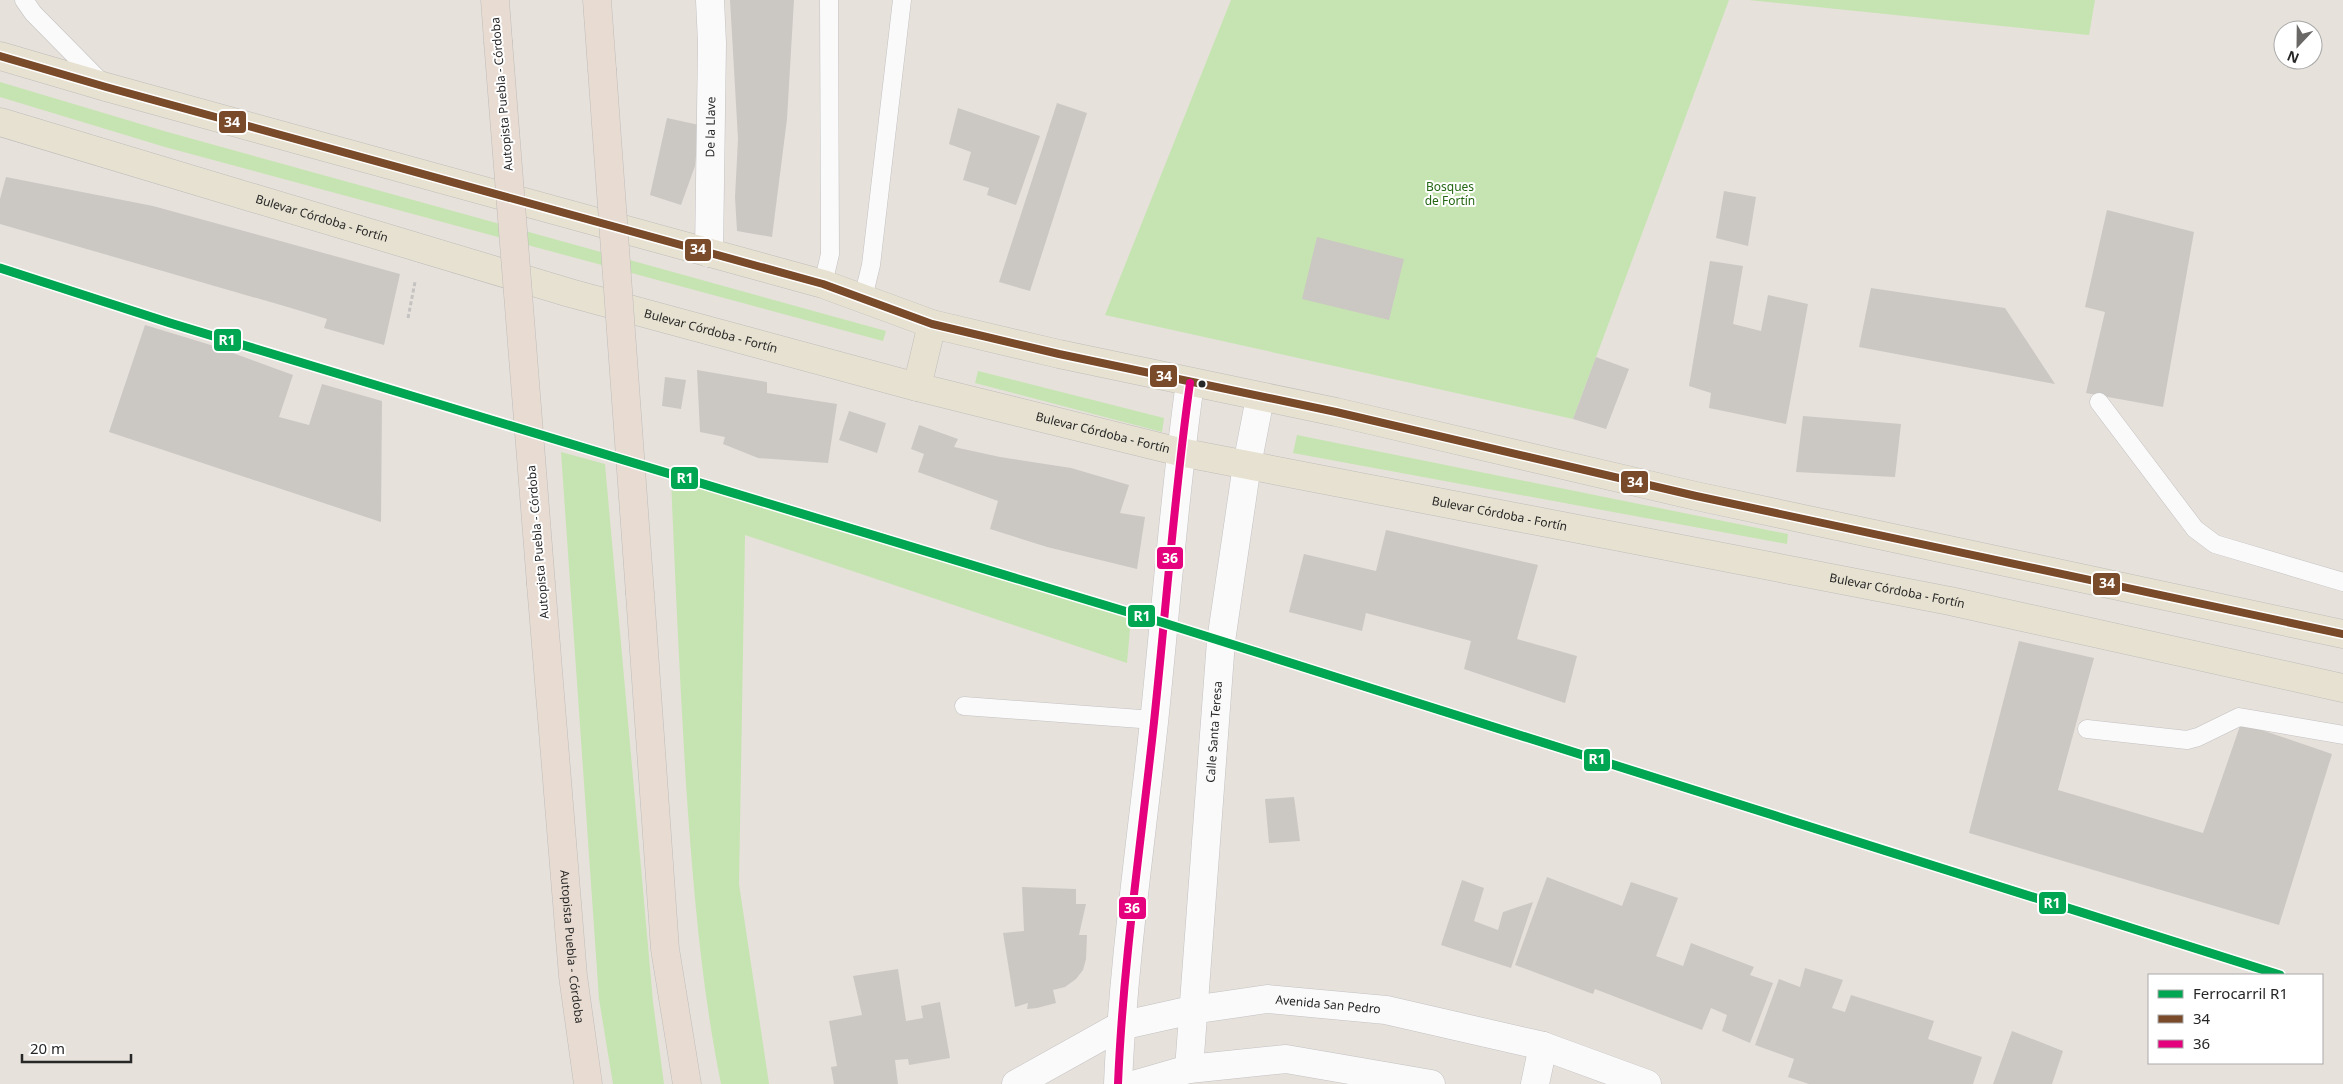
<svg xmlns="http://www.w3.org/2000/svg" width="2343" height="1084" font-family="'Noto Sans',sans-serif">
  <rect width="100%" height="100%" fill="#e6e1db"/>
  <path fill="#c6e4b1" d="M1231,0H1729L1573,419L1105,315Z
    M1749,0H2095L2089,35Z
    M0,82L164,131L886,331L883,341L165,147L0,97Z
    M978,371L1164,418L1162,432L975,383Z
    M1297,435L1788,534L1787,544L1293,453Z
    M561,452L605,464L653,1002L664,1084H613L599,999Z
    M671,478L1131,618L1127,663L745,535L739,884L769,1084H721C701,985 693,885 686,784C680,682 675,580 671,478Z"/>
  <path fill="#cbc7c3" d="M730,0H794L787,119L772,237L737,231L735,197L738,139Z
    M1057,103L1087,113L1030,291L999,282Z
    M958,108L1040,136L1016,205L987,195L989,188L963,180L971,152L949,144Z
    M667,118L699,125L695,166L681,205L650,195Z
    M6,177L153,206L400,274L384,345L324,328L327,319L291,308L0,224V199Z
    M1724,191L1756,197L1748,246L1716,238Z
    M2107,210L2194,232L2163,407L2086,393L2105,312L2085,307Z
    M1317,237L1404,259L1389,320L1302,299Z
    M1710,261L1743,266L1733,324L1761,331L1768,295L1808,304L1786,424L1709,408L1711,393L1689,386Z
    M1871,288L2005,308L2055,384L1859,347Z
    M145,325L214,346L293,375L279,417L309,425L322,384L382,401L381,522L109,432Z
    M1596,357L1629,369L1606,429L1573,419Z
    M697,370L767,382V393L837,404L828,463L758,458L723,444L725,437L700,432Z
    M665,377L686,380L681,409L662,406Z
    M849,411L886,423L877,453L839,440Z
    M1803,416L1901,424L1895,477L1796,472Z
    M919,425L958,439L954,447L1000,457L1071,468L1129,485L1120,513L1145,517L1137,569L1047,547L990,529L998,501L918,472L924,454L911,449Z
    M1386,530L1538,565L1517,639L1577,656L1565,703L1464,669L1471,641L1366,613L1362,631L1289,612L1304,554L1376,571Z
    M2019,641L2094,658L2058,790L2203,833L2241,723L2332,754L2279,925L1969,833Z
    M1294,797L1300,841L1269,843L1265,799Z
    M1547,877L1622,906L1631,882L1678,898L1656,956L1683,966L1691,943L1754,967L1750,975L1773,983L1750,1043L1722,1031L1727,1015L1711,1008L1702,1030L1595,989L1593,994L1515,965Z
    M1462,880L1484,888L1474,921L1498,930L1503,912L1533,902L1511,968L1441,945Z
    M1022,887L1076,889V904H1086L1079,935H1087L1086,959L1083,970L1076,979L1065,987L1053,990L1056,1003L1037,1008L1027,1009L1028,1003L1015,1007L1003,933L1024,931Z
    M1805,968L1843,980L1832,1008L1845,1012L1851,995L1934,1021L1928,1039L1982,1057L1973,1084H1809L1788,1077L1794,1059L1755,1045L1779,979L1800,987Z
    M898,969L906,1021L923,1018L921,1006L940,1002L950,1058L909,1065L908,1059L895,1060L898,1084H834L831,1067L837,1066L829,1021L862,1015L853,976Z
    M2012,1031L2063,1051L2052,1084H1993Z"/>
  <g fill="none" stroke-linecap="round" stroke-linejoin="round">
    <g stroke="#c3c1c2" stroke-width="19">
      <path id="lane" d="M24,0L33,13L102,83
        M823,284L830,254L829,0
        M863,298L871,265L902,0
        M2099,402L2195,529L2215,544L2343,582
        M964,706L1154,720
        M2087,729L2187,740L2198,737L2239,717L2343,735"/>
    </g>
    <g stroke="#c3c1c2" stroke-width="29">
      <g id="street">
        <path id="s1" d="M709,253L712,43L710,0"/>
        <path id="s2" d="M1189,1069L1221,641L1247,465L1260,398"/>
        <path id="s3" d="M1016,1084L1120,1026L1192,1010L1267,999L1386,1010L1543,1046L1647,1084"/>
        <path d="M1118,1084C1123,963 1141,843 1154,722C1166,609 1174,496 1190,383"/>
        <path d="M1137,1084L1189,1069L1286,1059L1431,1084"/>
        <path d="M1535,1084L1543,1046"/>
      </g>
    </g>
    <g stroke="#bfbdbb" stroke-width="29">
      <g id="primary">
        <path d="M0,56L106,87L823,284L932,324L1059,354L1336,412L1696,496L2343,634"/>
        <path id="s4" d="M0,122L570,293L917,387L1180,452L1950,601L2343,688"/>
        <path d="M917,387L932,324"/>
      </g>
    </g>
    <g stroke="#bfbdbb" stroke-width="29">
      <g id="highway">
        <path d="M495,0L498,41"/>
        <path d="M597,0L602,69"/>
        <path id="s5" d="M541,584L573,976L588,1084"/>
        <path d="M640,594L665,949L687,1084"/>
      </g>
    </g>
    <path stroke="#c4c3c2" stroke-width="3" stroke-dasharray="4 2.5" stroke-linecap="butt" d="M408,318L415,282"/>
    <use href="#lane" stroke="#fbfafa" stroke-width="18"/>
    <use href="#street" stroke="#fbfafa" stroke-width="28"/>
    <use href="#primary" stroke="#e6e1d0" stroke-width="28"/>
    <use href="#highway" stroke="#e8dbd1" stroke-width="28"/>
    <g stroke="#bfbdbb" stroke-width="29" stroke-linecap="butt">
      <path id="highway-bridge" d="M498,41L541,584
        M602,69L640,594"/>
    </g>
    <use href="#highway-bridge" stroke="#e8dbd1" stroke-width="28"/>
    <g stroke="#fff" stroke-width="11">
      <path id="bus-1" d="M0,56L106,87L823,284L932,324L1059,354L1336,412L1696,496L2343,634"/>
    </g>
    <g stroke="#fff" stroke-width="11">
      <path id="bus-2" d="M1118,1084C1123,963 1141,843 1154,722C1166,609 1174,496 1190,383"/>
    </g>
    <use href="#bus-1" stroke="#7a4b2a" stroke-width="8"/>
    <use href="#bus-2" stroke="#e5007d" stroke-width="8"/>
    <g stroke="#fff" stroke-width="12">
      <path id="rail-1" d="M0,268L170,323L1164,623L2280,975"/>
    </g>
    <use href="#rail-1" stroke="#00a651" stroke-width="9"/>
  </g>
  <circle fill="#272727" stroke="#fff" stroke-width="2" cx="1202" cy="384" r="4.5"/>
  <g text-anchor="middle" stroke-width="4" stroke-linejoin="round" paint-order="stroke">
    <g font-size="12" fill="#272727" stroke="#fff">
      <text transform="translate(502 94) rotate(-95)" y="4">Autopista Puebla - Córdoba</text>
      <text dy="4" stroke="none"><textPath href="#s1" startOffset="126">De la Llave</textPath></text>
      <text dy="4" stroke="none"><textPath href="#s4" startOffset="336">Bulevar Córdoba - Fortín</textPath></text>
      <text dy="4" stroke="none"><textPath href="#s4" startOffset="741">Bulevar Córdoba - Fortín</textPath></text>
      <text dy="4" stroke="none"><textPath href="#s4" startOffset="1146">Bulevar Córdoba - Fortín</textPath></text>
      <text dy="4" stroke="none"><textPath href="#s4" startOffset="1551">Bulevar Córdoba - Fortín</textPath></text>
      <text transform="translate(538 542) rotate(-95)" y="4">Autopista Puebla - Córdoba</text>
      <text dy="4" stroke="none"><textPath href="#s4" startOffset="1956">Bulevar Córdoba - Fortín</textPath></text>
      <text dy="4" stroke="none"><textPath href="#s2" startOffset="338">Calle Santa Teresa</textPath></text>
      <text dy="4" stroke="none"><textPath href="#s5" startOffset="364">Autopista Puebla - Córdoba</textPath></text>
      <text dy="4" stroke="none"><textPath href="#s3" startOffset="330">Avenida San Pedro</textPath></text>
    </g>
    <g font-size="12" fill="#246713" stroke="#fff">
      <text x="1450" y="191">Bosques<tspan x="1450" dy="14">de Fortín</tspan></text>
    </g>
  </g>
  <g stroke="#fff" stroke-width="2">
    <rect x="218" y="110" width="29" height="24" rx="5" fill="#7a4b2a"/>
    <rect x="684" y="238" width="28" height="24" rx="5" fill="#7a4b2a"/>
    <rect x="213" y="328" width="29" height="24" rx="5" fill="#00a651"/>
    <rect x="1149" y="364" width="29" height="24" rx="5" fill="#7a4b2a"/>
    <rect x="670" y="466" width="29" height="24" rx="5" fill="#00a651"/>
    <rect x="1620" y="470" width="29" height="24" rx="5" fill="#7a4b2a"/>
    <rect x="1156" y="546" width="28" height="24" rx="5" fill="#e5007d"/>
    <rect x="2092" y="572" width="29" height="24" rx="5" fill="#7a4b2a"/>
    <rect x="1127" y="604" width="29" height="24" rx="5" fill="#00a651"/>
    <rect x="1583" y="748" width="28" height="24" rx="5" fill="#00a651"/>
    <rect x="2038" y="891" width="29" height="24" rx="5" fill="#00a651"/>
    <rect x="1118" y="896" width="29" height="24" rx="5" fill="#e5007d"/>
  </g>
  <g font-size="14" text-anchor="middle" font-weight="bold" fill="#fff">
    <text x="232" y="127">34</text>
    <text x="698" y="254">34</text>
    <text x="227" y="345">R1</text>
    <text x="1164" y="381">34</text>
    <text x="685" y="483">R1</text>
    <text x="1635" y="487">34</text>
    <text x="1170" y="563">36</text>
    <text x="2107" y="588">34</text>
    <text x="1142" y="621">R1</text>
    <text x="1597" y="764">R1</text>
    <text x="2052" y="908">R1</text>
    <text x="1132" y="913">36</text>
  </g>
  <rect x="2148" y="974" width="175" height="90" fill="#ffffff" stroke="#a9a9a9"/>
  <rect x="2158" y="990" width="25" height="8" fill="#00a651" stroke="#a9a9a9"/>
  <text x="2193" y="999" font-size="15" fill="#272727">Ferrocarril R1</text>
  <rect x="2158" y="1015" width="25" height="8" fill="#7a4b2a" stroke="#a9a9a9"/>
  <text x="2193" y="1024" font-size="15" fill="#272727">34</text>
  <rect x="2158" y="1040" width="25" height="8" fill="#e5007d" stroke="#a9a9a9"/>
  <text x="2193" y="1049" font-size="15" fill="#272727">36</text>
  <g transform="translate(2298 45) rotate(202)"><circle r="24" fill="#ffffff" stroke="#a9a9a9"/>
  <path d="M0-4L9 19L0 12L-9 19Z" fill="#6a6866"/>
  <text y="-8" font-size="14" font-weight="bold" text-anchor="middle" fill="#272727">N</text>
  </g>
  <path d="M22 1054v8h109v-8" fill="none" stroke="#272727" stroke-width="2.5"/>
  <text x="30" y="1054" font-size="15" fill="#272727" stroke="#ffffff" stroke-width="4" paint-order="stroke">20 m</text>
</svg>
